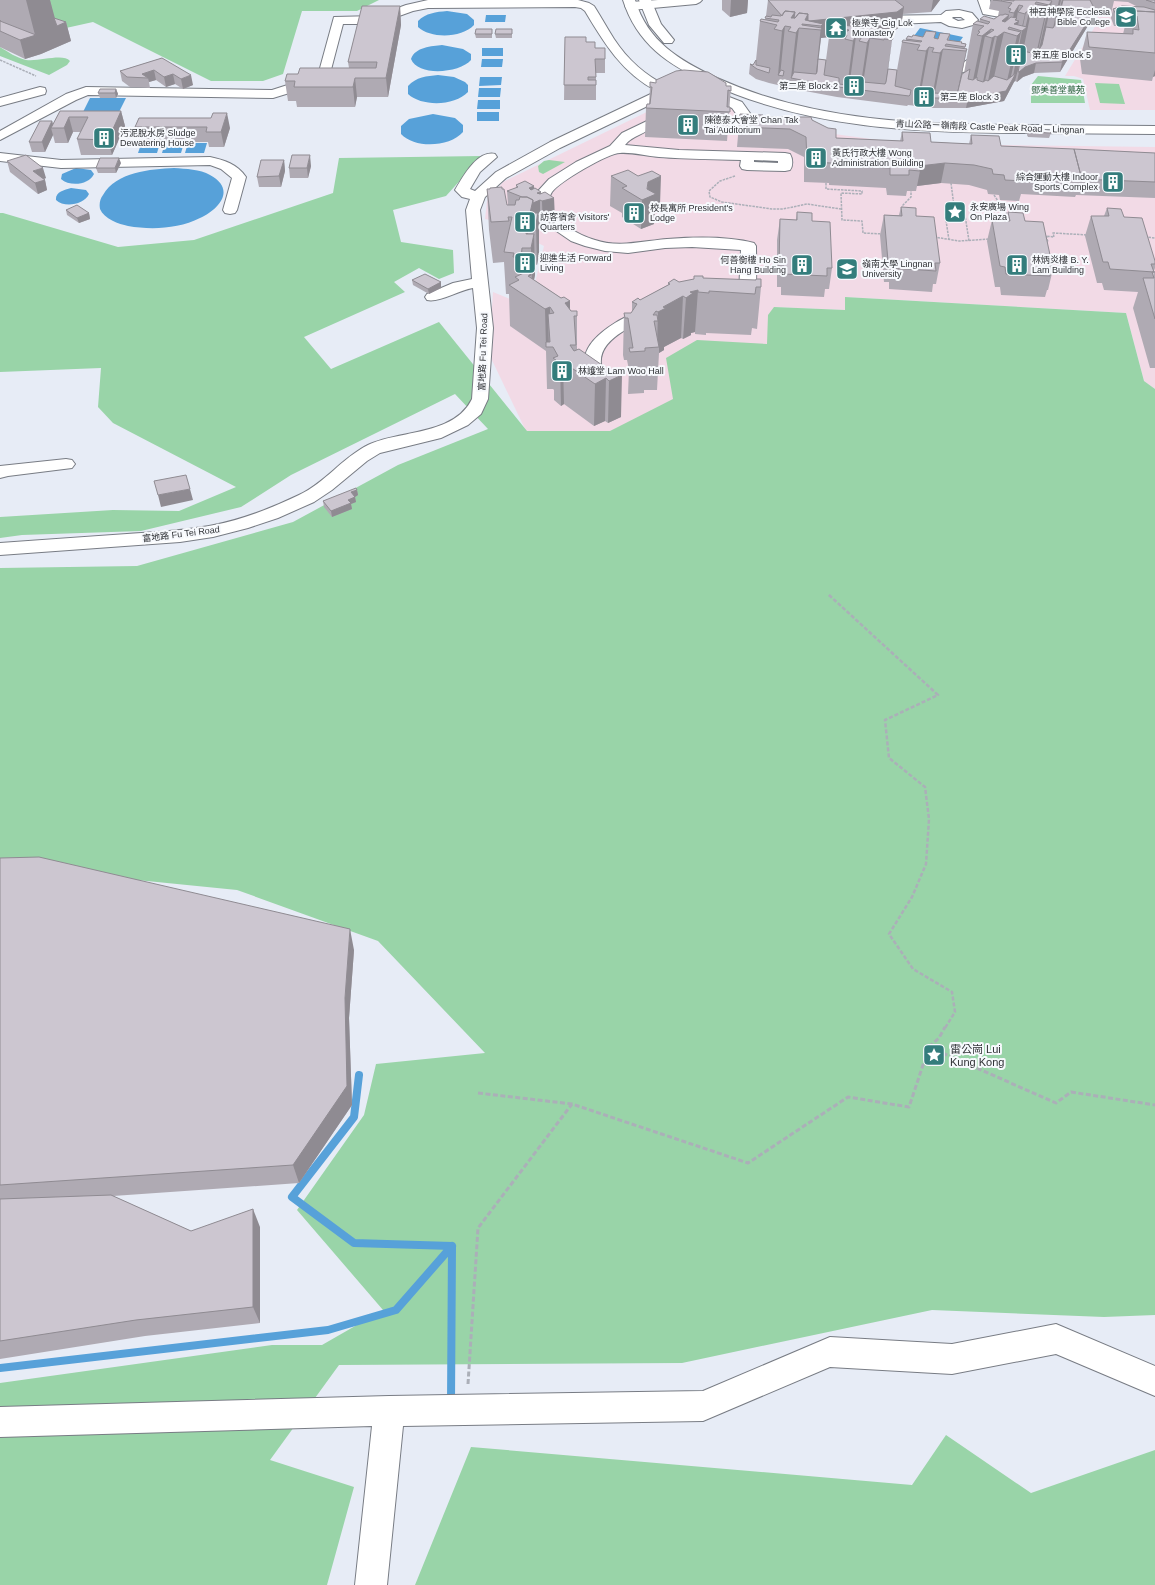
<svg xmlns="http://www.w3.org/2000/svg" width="1155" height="1585" font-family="Helvetica,'Noto Sans TC',sans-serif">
  <rect width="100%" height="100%" fill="#e7ecf6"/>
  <path fill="#f2dae6" d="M1090,0H1147L1155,28L1107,25L1155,31V110H1090L1083,79L1074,76H1065L1099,20Z
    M707,100L751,115L834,134L879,140L924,144L1155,147V389L1144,381L1126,313L845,297V310L774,307L807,432L526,431L489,354L493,292L529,307L544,246L494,221L485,219L487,201L503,182L655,108Z"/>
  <path fill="#99d4a8" d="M29,0H379L357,11H302L283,74L263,81H211L93,22L66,28Z
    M0,47C8,52 17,58 26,60C39,62 63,53 70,61L67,65L49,75L0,56Z
    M1038,76L1081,80L1085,103H1031V85Z
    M1095,83L1119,84L1125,104L1100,103Z
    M482,156L446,196L393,210L401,242L453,250L454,273L439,279L419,268L394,282L405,292L304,337L331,369L439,322L527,431H610L673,399L666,358L697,340L767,344L768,315L774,307L845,310V297L1126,313L1144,381L1155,389V1315L1104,1317L932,1310L682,1363L339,1365L270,1460L354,1487L327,1585H0V1383L272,1345H322L383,1310L297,1210L364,1115L376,1064L485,1053L378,941L237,890L27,869L0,870V568L137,566L293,522L398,465L488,429L455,394L291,475L241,507L141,531L22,535L0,538V517L113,510L179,511L236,487L113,423L98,407L101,368L0,372V213H3L118,247L194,240L333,193L339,158Z
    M549,160L565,162L543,174L539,172L538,166L544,161Z
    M946,1435L1031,1493L1155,1450V1585H415L471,1447L912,1485Z"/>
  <path fill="#57a1d9" d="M447,11L467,14L474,20V25C462,38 431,39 418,27V21C426,13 436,12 447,11Z
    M486,15H506L505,22H485Z
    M920,28L963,37L956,47L914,36Z
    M442,45L463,49L471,54V60C460,73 418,77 411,59C415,47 432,46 442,45Z
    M482,48H503V56H482Z
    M482,59H503L502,67H481Z
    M438,75L454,77L465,82L468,85V92C455,106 422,107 408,94V86C416,77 427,76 438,75Z
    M480,77H502L501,85L479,86Z
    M479,88H501L500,97H478Z
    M90,98H126L118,114H82Z
    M478,100H500V109H477Z
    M477,112H499V121H477Z
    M433,114L455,118L463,125V132C450,147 415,149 401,134V126L409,119Z
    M160,143L157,153H138L141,144Z
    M165,143H184L181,153H162Z
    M188,143H207L204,153H185Z
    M76,168L91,170L94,174C89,185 70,187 61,179L62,174Z
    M174,168C186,169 200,169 210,175C236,189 220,209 200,218C178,229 151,230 128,226C119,224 104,219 100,209C99,204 100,199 103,195C116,172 151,169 174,168Z
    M71,188L86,190L89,194C84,205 64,208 56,200C55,192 64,190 71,188Z"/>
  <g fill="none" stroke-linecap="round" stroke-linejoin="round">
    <path stroke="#57a1d9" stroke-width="8" d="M359,1075L354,1117L292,1197L354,1243L452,1246L451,1403
      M0,1368L328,1330L396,1310L452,1246"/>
    <g stroke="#787c84" stroke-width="2">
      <path id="minor" d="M428,0H578L589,3L594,6C601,17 607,28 614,39C627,59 646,76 667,86L676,83L681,84L682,87L681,90L560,148L506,178L485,197L480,210L493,328L488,399L481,414L468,425L441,438L380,453L367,461L332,490L314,502L278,518L248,528L213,537L180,542L0,555V543C42,540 84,537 127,534C156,532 185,531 214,525C244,519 272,508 299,495C325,483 342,458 368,445C399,430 454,436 472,399L477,328L473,288C459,290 439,303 427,300L425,297L427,294L453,283L472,279L466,210L470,199L462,197L455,190C463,177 477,150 495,154L497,157L480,172L470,189L475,191L496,172L550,142L657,91C623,74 604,43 585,11L581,8L575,7L428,8L413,11L377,24H343L327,85L309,87L273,98L88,95L76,100L0,140V131L66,94L86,87L272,90L303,80L317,79L334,17L376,16L406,5Z
        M658,0H702L700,2L696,4L631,10L627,9L625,6L627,3L631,2Z
        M978,0H990L992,8L1012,12L1014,15L978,64L968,71L953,74L949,73L947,70L949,67L960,65L970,58L1000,17L983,14Z
        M959,10L972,13L978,20L973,25L962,28L949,26L941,22L897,24L869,22L867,19L869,16L941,15L946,11ZM953,17H961L965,20L958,21L952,18Z
        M40,87L45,88L46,91L45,94L0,106V98Z
        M702,91L719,93L742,102L752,116L750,119H740L732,108L712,100L697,98L696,95L697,92Z
        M726,117L773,124L775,127L773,130C757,134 737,128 721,124L719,121L721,118Z
        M647,121L652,122L654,125C647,134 632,135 625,145L679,150L785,153L790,154C793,159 793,166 790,170L785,171L747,170L742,169L740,166L741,160C713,159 686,159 659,157C646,156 632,152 620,153C608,153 559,182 552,192C549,196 549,201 550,206C555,223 579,235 595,240C618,248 643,241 667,239C693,237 728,236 754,243L756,246C756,256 757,286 755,294C751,305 738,310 728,307L726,304L739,293L741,250L692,247L665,248L628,253L605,251L585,246L571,241L552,228L540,216L534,201L538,191L549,179L576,162L610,146L622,133ZM754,160L778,161V163L754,162Z
        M0,153L61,160L210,157C224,160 237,164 246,177L237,210L235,213L230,214L225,213L223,210L232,178L221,169L210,165L61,168L0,161Z
        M651,307L657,309L659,312L657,315C638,323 598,338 601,364C602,372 608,379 612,386L610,390L604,391L598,390C593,382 587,374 585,365C580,337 629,313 651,307Z
        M66,459L72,460L75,464L72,468L8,476L0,478V466Z
        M1056,1324L1155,1366V1396L1056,1354L952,1374L830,1367L703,1421L403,1426L387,1585H355L372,1426L0,1437V1407L389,1396L703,1391L830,1337L952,1344Z"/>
    </g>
    <g stroke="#787c84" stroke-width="2">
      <path id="major" d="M623,0H635C648,42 679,60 717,78C814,122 923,125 1028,125C1070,125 1113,126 1155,126V134C1113,134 1070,133 1028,133C920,133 808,129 709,83C668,65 637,44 623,0Z
        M639,0H651L661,24L674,40L672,43H664L649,25Z"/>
    </g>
    <path stroke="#abafb8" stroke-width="1.5" stroke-dasharray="2.5 1" stroke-linecap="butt" d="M0,60L36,76
      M735,176L720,181L709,191L710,197L722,202L772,209H783L807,204L841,209
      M826,183V189L862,191V194L841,193L842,220L862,221L863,233L883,234
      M951,183L955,214
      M994,195L1008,216
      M902,209L903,205L911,197V191
      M934,237L959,241L990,239
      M1145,237L1155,238
      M949,240L945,214L965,215L969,241
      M1045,242H1048L1046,236L1054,237L1053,233L1088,235"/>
    <path stroke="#abafb8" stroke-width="2" stroke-dasharray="3 1.5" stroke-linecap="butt" d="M829,595L830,596"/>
    <path stroke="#abafb8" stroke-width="2.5" stroke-dasharray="4 2" stroke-linecap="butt" d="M829,595L938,695L885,720L889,758L925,787L929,819L926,864L912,897L889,934L913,969L952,992L955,1012L945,1028"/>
    <path stroke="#abafb8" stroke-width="3" stroke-dasharray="5 2.5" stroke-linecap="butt" d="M929,1047L939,1038L945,1027
      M478,1093L572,1104L748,1163L848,1097L909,1107L929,1047L1056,1103L1071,1092L1155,1105
      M468,1384L478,1228L572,1104"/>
    <use href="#minor" fill="#fff" fill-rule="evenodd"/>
    <use href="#major" fill="#fff" fill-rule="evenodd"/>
  </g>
  <path fill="#afaab3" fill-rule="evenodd" d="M0,0H50L54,18L66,22L71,41L41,54L25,59L0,47Z
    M722,0H748L747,13L730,17L722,10Z
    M768,0H940L931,12L903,14L901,26L894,31L886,32L893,33L888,69L897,70L902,42L906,40V39H938L950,34L949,40L966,44L965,48L967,49L962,74L964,73L973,24L979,22L980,19H994L998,16L999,11L989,9L991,0H1090V1V0H1155V76L1153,77L1152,81L1082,74L1080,59L1087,32L1123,34L1125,26H1114L1111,18L1113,9L1138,7L1128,2L1114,1L1111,14H1096L1095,10L1092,19L1060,72L1034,73L1023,77L1017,82L1015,81L1014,82L1004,101L966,108H931L923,107L922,108L916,107L917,106L908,105L907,106L837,97L789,88L790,87L783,86H782L769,83L756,79L749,74L750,64L753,65L756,60L760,21L765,20L766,16ZM829,37L826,60L818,59L821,38Z
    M400,6L401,25L388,97H357L355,107H297L296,101H288L285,81L298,74L349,68L348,62Z
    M492,29V38H476L475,34Z
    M512,29V38H496L495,34Z
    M565,37L586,42L605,59V73H596V100H564Z
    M162,58L193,85L183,89L175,84L166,87L156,80L149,82L150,88L130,87L122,81L120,71Z
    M726,86H731L727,141L645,137L646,108L649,104L650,87Z
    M116,89L118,94L116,98H100L98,93Z
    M60,111H121L125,126L112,155H81L77,139L81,132H73L68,143H55L53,135L45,152H32L29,142L52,121L53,124Z
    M740,114L763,117L812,120L836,138L900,141L902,132L931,142L969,144L971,135L1001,146L1155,153V198L1076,195L1075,197L1021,194L1019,201L1000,200L999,195L988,194L987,190L969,185L941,183L917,186L916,191H907L906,196L887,195L886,188L829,185V183L804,182V157L788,149L737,147Z
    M139,118L230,128L224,147H209L208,142H139L135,127Z
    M1028,130L1051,133L1049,138L1028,137L1027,135Z
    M284,160L285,171L281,187H259L257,177Z
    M7,161L46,178L44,179L45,180L47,190L38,194L10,172Z
    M121,163L116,173H98L96,168Z
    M311,166L308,178H290L289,168Z
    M611,176L660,205L655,207L654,224L641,229L622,217V213L610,206Z
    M516,185L534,188L541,194L554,198L555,228L543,231L540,229L539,230V254L537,265L535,264V275L534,280L561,298L570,301V311L577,316V350L615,374L621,417L608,423L605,421L594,426L564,404L561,406L554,400V390L553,389H547L546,351L510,326L509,294H506L504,262L493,263L489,230L487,189H490L507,205H508L507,191L516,188Z
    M901,207L916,216L940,263L936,284H933L932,292L889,289V282H884L880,235L884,215H899Z
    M1107,208L1124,217L1155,261V268L1154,271L1155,272V368H1150L1133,308L1138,292L1104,290L1102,283H1097L1085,236L1091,216H1104Z
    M66,210L89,213L90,219L79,223L67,215Z
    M797,212L812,221L832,268L829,289H825L824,297L781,295V287H777V240L780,219L796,220Z
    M1008,212L1025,221L1053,269L1048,290H1047L1045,297L1001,295L1000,287H995L987,241L992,220L1007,221Z
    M703,278L761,287L757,329L752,328L751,335L706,333V335L695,334V332L691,333V335L683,339L681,338L664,347V350L659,353L657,390H644V393L628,394L629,370L627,360H624L623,355L624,313H632V302L640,300L668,285V283L679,282Z
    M412,280L441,282V288L429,294L413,285Z
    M357,490L358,495L355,497L356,502L351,504L352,509L332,517L324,507L323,501Z
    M0,858L354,950L349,1018L352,1105L299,1183L113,1196L191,1231L260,1227V1323L145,1336L0,1359Z"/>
  <path fill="#8f8b92" d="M26,0H50L57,26L66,22L71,41L41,54L25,59L20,40L35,35Z
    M731,0H748L747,13L730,17Z
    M933,0H940L931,12Z
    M1059,0H1061L1053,35L1051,38Z
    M1062,0H1063L1056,29L1054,33Z
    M1052,1L1040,54L1037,58L1049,5Z
    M1019,5L1016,23L1019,21L1017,29L1011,28L1014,13Z
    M400,6L401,25L388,97L386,78Z
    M1048,6L1036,60L1034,63L1046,10Z
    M904,7L901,26L894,31L875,33L862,37L849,30L835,28L834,32L830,31L829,37L821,38L816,82H815L821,26L802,24V28H799L793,78H791L796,33L791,27V18L795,12L805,20L808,14Z
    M1032,7L1021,61L1020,62L1015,81L1014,82L1004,101L966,108L968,98L1005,90L1017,36L1021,32L1009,85L1012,81L1022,31L1025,29L1029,12Z
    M1095,10L1092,19L1060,72L1062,62Z
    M1026,12L1022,31H1021L1025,14Z
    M1009,15L1006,33L1004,32L992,86L986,91L997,37L1002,21Z
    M785,26L780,76L778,75L782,31Z
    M991,29L989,37L985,36L975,86L971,90L982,36Z
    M893,33L885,92L884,94L892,40H891L892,36Z
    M856,36L849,88H847L853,41Z
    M995,36L983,90L981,92L992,38Z
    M870,38L862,90H860L867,43Z
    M929,47L920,97H918L926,51Z
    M943,49L934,98H932L940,53Z
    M967,49L957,98H956L966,51Z
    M1036,63L1034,73L1023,77L1017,82L1019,72L1025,67Z
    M154,70L156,80L149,82L148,78L142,74Z
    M1155,70V76L1153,77Z
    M173,74L175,84L166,87L164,77Z
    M191,75L193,85L183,89L181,79Z
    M355,78L357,97L355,107L353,87Z
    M116,89L118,94L116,98L115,93Z
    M121,111L125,126L112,155L108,140Z
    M227,113L230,128L224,147L221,132Z
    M69,117L73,132L68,143L64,128Z
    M52,121L54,128H51L53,135L45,152L42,142Z
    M310,155L311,166L308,178L307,168Z
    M119,158L121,163L116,173L115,168Z
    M284,160L285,171L281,187L279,176Z
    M945,163L941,183L917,186L920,171L919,166Z
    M43,168L46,178L36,182L33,171Z
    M661,176L660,205L655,207L654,224L641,229L642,200L647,189L648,182Z
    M45,180L47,190L38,194L35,183Z
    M534,186L535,202L537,193L541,192V201L540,200V229L539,230V254L537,265L536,224L529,223V188Z
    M554,198L555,228L543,231L542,201Z
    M89,213L90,219L79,223L77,218Z
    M528,223V248L526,234Z
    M534,234L535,275L532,289L531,248Z
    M522,248L524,289L522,294L521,257Z
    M441,282V288L429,294L428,289Z
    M698,290L695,332L691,333V335L683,339L686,298L690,292Z
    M683,296L681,338L664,347V350L659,353V347H657L658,312L663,307Z
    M570,301V343L565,303Z
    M550,307V347L548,314L549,347H546L545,309Z
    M563,362L564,404L561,406L560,363Z
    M622,375L621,417L608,423L609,381Z
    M606,378L605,421L594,426L595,384Z
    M190,489L193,500L161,507L158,495Z
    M357,490L358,495L355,497L356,502L351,504L352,509L332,517L331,511L348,500L351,492Z
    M350,929L354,950L349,1018L352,1105L299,1183L293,1165L345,998Z
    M253,1209L260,1227V1323L253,1307Z"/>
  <path fill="#ccc6d0" stroke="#8f8b92" d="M768,0H895L904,7L897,12L809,21L808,20V14L799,13L795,18H794L795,12L785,11L782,16Z
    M993,0H1002L1001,1Z
    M1002,0L1014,1V0H1045L1052,1L1049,5L1036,2L1035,4L1048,6L1046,10L1032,7L1029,12H1026L1025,14L1018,12L1023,6L1019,5L1014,13L1009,12L1011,9L1008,8L1012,3L1001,1Z
    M1063,0H1090L1095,10L1062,62L1036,63L1025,67L1019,72H1018L1022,53L1023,51L1036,54L1042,45L1046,27L1053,28L1058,20Z
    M1146,0H1155V3Z
    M362,6H400L386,78H355L353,87H294L295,81H285L287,74H298L300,68H376L377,62H348Z
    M1122,6L1144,7L1155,10V12L1136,11L1135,9H1129L1127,16H1117L1113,9Z
    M1129,9H1135L1136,11L1155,12V53L1089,47L1087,32L1133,34V29L1139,30L1137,16H1130Z
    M785,11L795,12L791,18H795L799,13L808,14L805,20L823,24L821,26L802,24V25L822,28L821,30L799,28L796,33L788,31L791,27L785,26L782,31L774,29L777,25L760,21L761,19L778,22L779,20L765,18L766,16L771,17L772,15L781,16Z
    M1005,14L1009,15L1002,21L1005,22L1011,17L1017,18L1015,20L1019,21L1014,24L1027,27L1022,31L1009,27L1008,29L1021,32L1017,36L1004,32L997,37L995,36L992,38L985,36L994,30L991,29L982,36L977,35L980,32L978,31L984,26L973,24L977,21L988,24L990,22L980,19L984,16L994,19L1000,15H1003Z
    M54,18L66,22L57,26Z
    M0,20V21L36,35L20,40L0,31Z
    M854,20L865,22L861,28H865L869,23L878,24L875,29L893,33L892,36L873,33L872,35L893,38L892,40L884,39V40L870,38L867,43L859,41L862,37L856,36L853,41L845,39L847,35L830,31L831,29L848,31L849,30L835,28L836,26H840L841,25L851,26Z
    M476,29H492V34H475Z
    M496,29H512V34H495Z
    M926,31L936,32L934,38L938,39L940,33L950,34L947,40L962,42L961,43L966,44L965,47L946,44L945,46L967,49L966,51L943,49L940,53L932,52L934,48L929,47L926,51L917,50L920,45L902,42L903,40L921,42L922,41L906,39L908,36L912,37L913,35L923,37Z
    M565,37H586V42H595V48H605V59H595L596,77H588V80H596V85H564Z
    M162,58L191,75L181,79L173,74L164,77L154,70L142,74L148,78L127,77L120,71Z
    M818,59L826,60L824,75L839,78V84L847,85L850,80L854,81L853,86L861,87L863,82L885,84L886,82L888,69L897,70L895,86L911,90L910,95L909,96L838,87L791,78L794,72L816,74L817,72Z
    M756,60V65L770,68L769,73L757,69L750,64L753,65Z
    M970,69L968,79L973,80L977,77V80L983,82L986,80L988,81L994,76L1007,80L1016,73L1006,91L968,98H932L935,93L957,95L962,74Z
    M684,70L708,72L726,83V86H731V91L728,90L727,107H730V112L646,108L647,104H650L652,87H650V82L656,83V80L676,71Z
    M781,70L784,71L783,76L778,75Z
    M100,89H116L115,93H98Z
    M921,91L925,92L924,98L918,97Z
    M60,111H121L108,140L77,139L88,117H69L64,128H51Z
    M213,113H227L221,132H206L207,127H135L139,118H211Z
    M740,114L763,115V117H811L812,120L828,128L836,129V138L903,141L902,132L930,133L931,142L972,144L971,135L999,136L1001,146L1074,149L1081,176L1022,174L1024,181L1005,180L1004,175L993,174L992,169L974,165L945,163L919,166L920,171L909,170V175H890V168L832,165V163L807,162L806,137L790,129L739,127Z
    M40,121H52L42,142H29Z
    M1028,130H1050L1051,133L1029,132Z
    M1074,149L1155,153V182L1080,179L1081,176Z
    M26,155L43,168L33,171L45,180L35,183L7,161Z
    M292,155H310L307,168H289Z
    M100,158H119L115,168H96Z
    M261,160H284L279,176L257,177Z
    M628,170L638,176L652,171L661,176L648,182L647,189L656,194L642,200L622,188L627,186L611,176Z
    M525,181L534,186L529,188L531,190L535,188L541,192L537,193L540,194L545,192L554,198L542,201L540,200L533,203V200L527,197H522L507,191L518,187L516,185Z
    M502,187V189H504L507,205H515L516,200H519L520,197H527L533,200L530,213H538L536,224L528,223L526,234H534L531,248H522L521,257H513L514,253L504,252L512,217H508L509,221L491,222L487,189H490V188Z
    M77,205L89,213L77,218L66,210Z
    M901,207L916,208V216L934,217L940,263H935L936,271L893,268L892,261H888L884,215L902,216Z
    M1107,208L1121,209L1124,217L1142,218L1155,261V264H1151L1154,272L1110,269L1108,262H1103L1091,216H1109Z
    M797,212L812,213V221L830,222L832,268H827V276L784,274V266H779L780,219L797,220Z
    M1008,212L1023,213L1025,221L1043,222L1053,269H1049L1050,276L1006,274L1005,267L1000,266L992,220L1010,221Z
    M526,272L531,275L528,276L561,298L564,297L570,301L565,303L571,311H577V316H574L576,345H570L574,351L579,349L615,374L618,372L622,375L609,381L606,378L595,384L563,362L560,363L553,358L558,356L553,347H546V342H550L548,314L554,313L550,307L545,309L509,285L519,280L515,277Z
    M1152,272H1155V319L1143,278H1154Z
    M425,274L441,282L428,289L412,280Z
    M694,276H703V278L756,280V279H761V287H756L755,294L709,291V293L698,292V290L690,292L693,293L686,298L683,296L663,307L666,308L658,312L656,311L653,315H657L658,321H654L659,347L645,348V351L630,352L629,348H633L628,318H625L624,313H631L637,304L632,302L638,298L640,300L670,284L668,283L674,279L679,282L694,279Z
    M186,475L190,489L158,495L154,481Z
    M356,488L357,490L351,492L355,497L348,500L351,503L331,511L323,501Z
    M39,857L350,929L345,998L347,1086L293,1165L0,1185V858Z
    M111,1195L191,1231L253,1209V1307L136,1320L0,1341V1199Z"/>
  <defs>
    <g id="university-square" transform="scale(1.15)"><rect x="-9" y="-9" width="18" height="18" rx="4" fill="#347d7c" stroke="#f7f9fd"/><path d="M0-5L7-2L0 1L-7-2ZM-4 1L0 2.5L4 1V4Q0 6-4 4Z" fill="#fff"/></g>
    <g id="temple-square" transform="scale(1.15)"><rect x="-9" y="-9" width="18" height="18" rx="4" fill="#347d7c" stroke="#f7f9fd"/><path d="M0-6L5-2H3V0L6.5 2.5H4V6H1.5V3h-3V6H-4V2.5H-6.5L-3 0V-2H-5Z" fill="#fff"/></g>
    <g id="building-square" transform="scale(1.15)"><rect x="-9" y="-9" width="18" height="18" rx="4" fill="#347d7c" stroke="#f7f9fd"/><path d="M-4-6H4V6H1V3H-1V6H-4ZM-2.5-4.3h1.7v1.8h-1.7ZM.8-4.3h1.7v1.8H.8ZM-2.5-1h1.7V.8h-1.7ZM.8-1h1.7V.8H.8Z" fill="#fff"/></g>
    <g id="sight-square" transform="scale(1.15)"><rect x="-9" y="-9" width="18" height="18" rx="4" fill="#347d7c" stroke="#f7f9fd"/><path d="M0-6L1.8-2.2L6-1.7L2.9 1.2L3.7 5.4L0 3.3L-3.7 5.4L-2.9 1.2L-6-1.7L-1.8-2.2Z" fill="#fff"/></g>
  </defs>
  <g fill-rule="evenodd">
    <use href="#university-square" x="1126" y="17"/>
    <use href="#temple-square" x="836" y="28"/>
    <use href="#building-square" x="1016" y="55"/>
    <use href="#building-square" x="854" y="86"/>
    <use href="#building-square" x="924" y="97"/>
    <use href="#building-square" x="688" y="125"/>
    <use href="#building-square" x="104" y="138"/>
    <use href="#building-square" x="816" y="158"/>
    <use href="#building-square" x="1113" y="182"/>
    <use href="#sight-square" x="955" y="212"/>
    <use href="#building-square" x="634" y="213"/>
    <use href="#building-square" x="525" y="222"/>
    <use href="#building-square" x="525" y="263"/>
    <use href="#building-square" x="802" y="265"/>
    <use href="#building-square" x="1017" y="265"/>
    <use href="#university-square" x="847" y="269"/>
    <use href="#building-square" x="562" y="371"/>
    <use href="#sight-square" x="934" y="1055"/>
  </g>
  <g text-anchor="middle" stroke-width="4" stroke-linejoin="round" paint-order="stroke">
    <g font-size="9" fill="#303236" stroke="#f7f9fd" text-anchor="start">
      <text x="1110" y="15" text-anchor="end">神召神學院 Ecclesia<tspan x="1110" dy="10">Bible College</tspan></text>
      <text x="852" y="26">極樂寺 Gig Lok<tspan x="852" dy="10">Monastery</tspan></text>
      <text x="1032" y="58">第五座 Block 5</text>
      <text x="838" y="89" text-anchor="end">第二座 Block 2</text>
      <text x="940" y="100">第三座 Block 3</text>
      <text x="704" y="123">陳德泰大會堂 Chan Tak<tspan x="704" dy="10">Tai Auditorium</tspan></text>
      <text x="120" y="136">污泥脫水房 Sludge<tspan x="120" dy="10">Dewatering House</tspan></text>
      <text x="832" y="156">黃氏行政大樓 Wong<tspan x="832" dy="10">Administration Building</tspan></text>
      <text x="1098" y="180" text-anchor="end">綜合運動大樓 Indoor<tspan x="1098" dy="10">Sports Complex</tspan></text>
      <text x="970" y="210">永安廣場 Wing<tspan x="970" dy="10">On Plaza</tspan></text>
      <text x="650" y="211">校長寓所 President's<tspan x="650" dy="10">Lodge</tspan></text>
      <text x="540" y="220">訪客宿舍 Visitors'<tspan x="540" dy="10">Quarters</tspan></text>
      <text x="540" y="261">迎進生活 Forward<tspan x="540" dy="10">Living</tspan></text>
      <text x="786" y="263" text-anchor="end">何善衡樓 Ho Sin<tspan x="786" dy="10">Hang Building</tspan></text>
      <text x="1032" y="263">林炳炎樓 B. Y.<tspan x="1032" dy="10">Lam Building</tspan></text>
      <text x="862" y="267">嶺南大學 Lingnan<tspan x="862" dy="10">University</tspan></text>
      <text x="578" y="374">林護堂 Lam Woo Hall</text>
    </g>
    <g font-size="9" fill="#235b36" stroke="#f7f9fd">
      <text x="1058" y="93">鄧美善堂墓苑</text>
    </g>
    <g font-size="9" fill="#303236" stroke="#f7f9fd">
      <text transform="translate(990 127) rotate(2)" y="3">青山公路－嶺南段 Castle Peak Road – Lingnan</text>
      <text transform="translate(483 352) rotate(-88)" y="3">富地路 Fu Tei Road</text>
      <text transform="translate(181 534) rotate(-7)" y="3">富地路 Fu Tei Road</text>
    </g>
    <g font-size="11" fill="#303236" stroke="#f7f9fd" text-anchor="start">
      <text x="950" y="1053">雷公崗 Lui<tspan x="950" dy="13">Kung Kong</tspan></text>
    </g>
  </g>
</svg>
